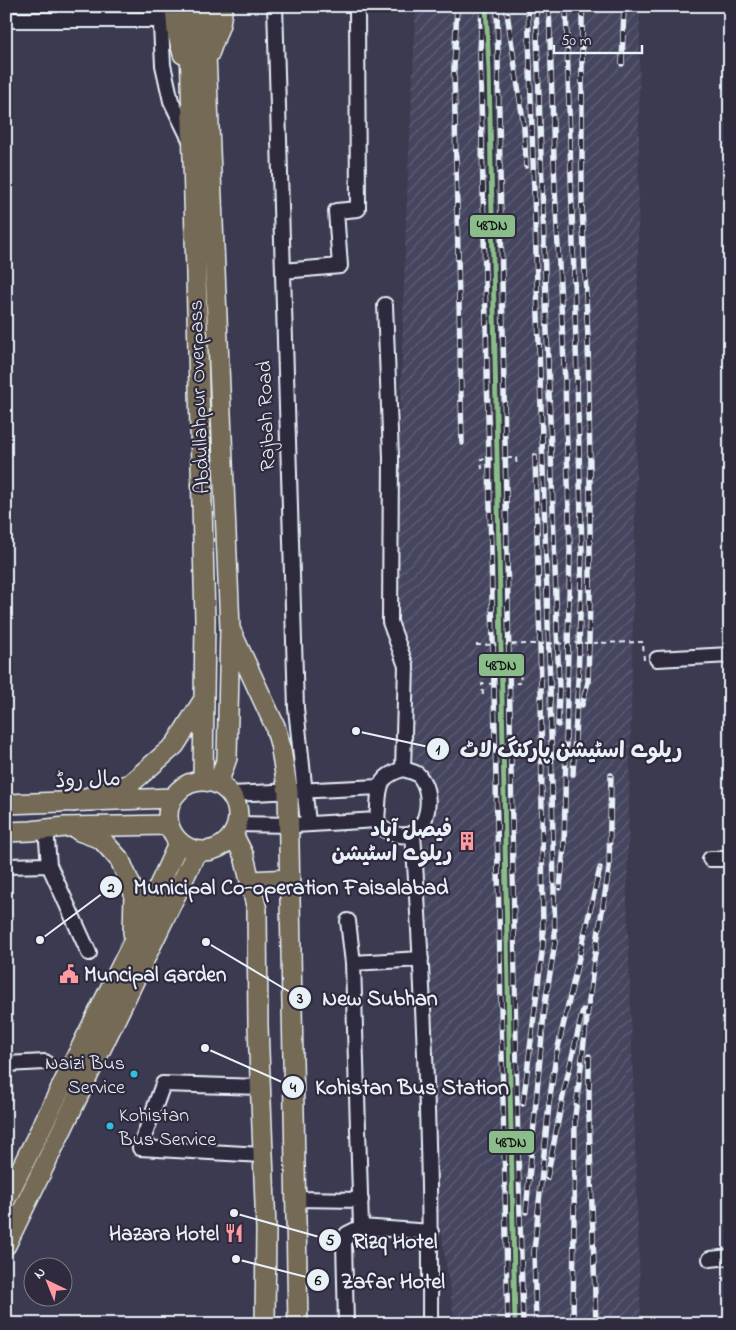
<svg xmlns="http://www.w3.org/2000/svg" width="736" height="1330" font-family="'Indie Flower','Playpen Sans Arabic',sans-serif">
  <defs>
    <pattern id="industrial-furrows" width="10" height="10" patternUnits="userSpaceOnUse" patternTransform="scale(1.25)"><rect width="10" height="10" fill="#45455e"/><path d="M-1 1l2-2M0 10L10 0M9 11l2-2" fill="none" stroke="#606076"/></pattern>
  </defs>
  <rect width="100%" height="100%" fill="#3c3a50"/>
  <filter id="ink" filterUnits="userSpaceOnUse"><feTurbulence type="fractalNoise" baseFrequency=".02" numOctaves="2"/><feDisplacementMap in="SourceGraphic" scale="10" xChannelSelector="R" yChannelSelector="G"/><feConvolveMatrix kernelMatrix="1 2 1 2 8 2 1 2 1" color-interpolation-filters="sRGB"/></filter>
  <g filter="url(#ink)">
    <path fill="url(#industrial-furrows)" d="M416,6H640L636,477L627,898L641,1324H455L437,1203L422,845L433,825L428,782L411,755V667L394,625L406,219Z"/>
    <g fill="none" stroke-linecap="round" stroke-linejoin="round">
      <g stroke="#e8f1f8" stroke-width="18">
        <path id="minor" d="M65,6V20
          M160,6L163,65L171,101L191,142
          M275,6L296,708L308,823
          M6,20H159
          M283,271L340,266L336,211L358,209L357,6
          M385,305L391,457L390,622L406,666L403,769
          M657,659L730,655
          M403,769C409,771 417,772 420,777C436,797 427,844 395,834C389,832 382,830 379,824C376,819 378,812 378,806C379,783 381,776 403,769Z
          M231,794L379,787
          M237,824L295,825L377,820
          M413,833C424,996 431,1160 430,1324
          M710,859H730
          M49,865L89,953
          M6,866L49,865L46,829
          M348,921L353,963
          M6,1064L45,1062
          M260,1087L163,1084L140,1148L263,1155
          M296,1199L361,1200
          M361,1227L431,1232
          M710,1259L730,1257
          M346,1324L344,1242L347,1234L361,1227L353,963L421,959"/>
      </g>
      <g stroke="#e8f1f8" stroke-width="22">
        <path id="major" d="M175,6L177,31L183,54
          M189,6L205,620L203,780
          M204,6L230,628L227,758L218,784
          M209,54L220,24L223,6
          M231,631L275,726L280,744L288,792L298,1324
          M168 816a35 35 0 1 1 70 0a35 35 0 1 1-70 0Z
          M73,802L130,784L175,745L204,699
          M6,804L172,798
          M79,831L101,839L120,860L134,893L133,933
          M6,832L31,831L65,827L169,825
          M233,834L244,856L257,910L258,1026L266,1229L265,1324
          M250,881L290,879
          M6,1199L133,942L179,842
          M6,1245L197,851"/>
      </g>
      <use href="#minor" stroke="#2f2a3d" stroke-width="14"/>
      <use href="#major" stroke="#756b55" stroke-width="19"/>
      <g stroke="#e8f1f8" stroke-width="5.5">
        <path id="rail" d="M457,6L454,69L462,443
          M482,6L480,53L508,1324
          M497,6L518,1152L523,1324
          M506,6L524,127L526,166
          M536,6L559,687L558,725
          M549,6L555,189L565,381L570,549L564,847L560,888
          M566,6L582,550L578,681L573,774
          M582,6V206L588,339L590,468V598L588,682L582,705
          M622,64L624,6
          M589,1056V1118L596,1324
          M523,1104L543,945L541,683L535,456
          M547,1178L564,1091L583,1010
          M526,1212L545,1003L555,943L550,685L528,6
          M536,1324L534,1252L549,1104L556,1056L600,868
          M573,1324L575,1116L594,960L609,869L611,775"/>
      </g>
      <use href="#rail" stroke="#2f2a3d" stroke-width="4" stroke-dasharray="11" stroke-linecap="butt"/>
      <path stroke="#e8f1f8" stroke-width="2" stroke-dasharray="5 4" stroke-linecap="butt" d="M482,469L481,459L516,458L517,467
        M476,645L643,642L644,661
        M483,695L482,684L521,683L520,672"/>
      <g stroke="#2f2a3d" stroke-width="9">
        <path id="rail-1" d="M486,6L489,69L515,1324"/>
      </g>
      <use href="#rail-1" stroke="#8bbd8b" stroke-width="5"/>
    </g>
  </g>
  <defs>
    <g id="building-bare" transform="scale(1.5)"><path d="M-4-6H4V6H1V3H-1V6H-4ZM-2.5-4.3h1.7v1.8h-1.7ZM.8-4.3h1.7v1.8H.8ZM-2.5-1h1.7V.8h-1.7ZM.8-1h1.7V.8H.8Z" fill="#ff9aa2" stroke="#2f2a3d" stroke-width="2.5" paint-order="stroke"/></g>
    <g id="civic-bare" transform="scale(1.5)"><path d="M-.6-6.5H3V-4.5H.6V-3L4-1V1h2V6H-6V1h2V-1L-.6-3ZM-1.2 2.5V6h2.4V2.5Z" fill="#ff9aa2" stroke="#2f2a3d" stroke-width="2.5" paint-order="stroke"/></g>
    <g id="restaurant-bare" transform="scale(1.5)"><path d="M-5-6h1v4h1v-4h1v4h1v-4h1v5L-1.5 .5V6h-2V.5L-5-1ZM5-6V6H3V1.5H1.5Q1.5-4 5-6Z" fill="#ff9aa2" stroke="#2f2a3d" stroke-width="2.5" paint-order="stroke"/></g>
  </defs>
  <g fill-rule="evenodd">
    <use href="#building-bare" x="467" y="841"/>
    <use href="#civic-bare" x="69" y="974"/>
    <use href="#restaurant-bare" x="234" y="1233"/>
  </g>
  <g fill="#2dbfdf" stroke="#2f2a3d" stroke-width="2">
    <circle cx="134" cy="1074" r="4.5"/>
    <circle cx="110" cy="1126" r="4.5"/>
  </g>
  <g text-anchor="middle" stroke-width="4.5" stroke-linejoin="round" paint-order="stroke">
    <g font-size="20" fill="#e8f1f8" stroke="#2f2a3d" text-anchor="end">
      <text x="125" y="1069">Naizi Bus<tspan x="125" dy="24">Service</tspan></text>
      <text x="119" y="1121" text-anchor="start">Kohistan<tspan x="119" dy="24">Bus Service</tspan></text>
    </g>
    <g font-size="21" fill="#e8f1f8" stroke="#2f2a3d">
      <text transform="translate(198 397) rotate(-92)" y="7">Abdullahpur Overpass</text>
      <text transform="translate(265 416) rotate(-92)" y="7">Rajbah Road</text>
      <text transform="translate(88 779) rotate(-2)" y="7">مال روڈ</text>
    </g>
    <g font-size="21" font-weight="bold" fill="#e8f1f8" stroke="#2f2a3d" text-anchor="end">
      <text x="452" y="836">فیصل آباد<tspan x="452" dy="24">ریلوے اسٹیشن</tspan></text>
      <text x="84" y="981" text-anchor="start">Muncipal Garden</text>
      <text x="219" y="1240">Hazara Hotel</text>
    </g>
  </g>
  <path fill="none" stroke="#e8f1f8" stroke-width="2" d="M356 731L438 749M40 940L111 887M206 942L300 998M205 1048L293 1087M234 1213L330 1240M236 1259L318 1280"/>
  <g fill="#e8f1f8" stroke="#2f2a3d" stroke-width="2">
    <circle cx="356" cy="731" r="5"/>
    <circle cx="40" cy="940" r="5"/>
    <circle cx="206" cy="942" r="5"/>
    <circle cx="205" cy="1048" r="5"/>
    <circle cx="234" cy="1213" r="5"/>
    <circle cx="236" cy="1259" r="5"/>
    <circle cx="438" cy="749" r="12"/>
    <circle cx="111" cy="887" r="12"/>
    <circle cx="300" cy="998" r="12"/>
    <circle cx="293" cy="1087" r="12"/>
    <circle cx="330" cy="1240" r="12"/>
    <circle cx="318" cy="1280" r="12"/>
  </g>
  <g font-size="15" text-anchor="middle" font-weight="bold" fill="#111">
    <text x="438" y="754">1</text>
    <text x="111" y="892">2</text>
    <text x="300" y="1003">3</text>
    <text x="293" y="1092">4</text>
    <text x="330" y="1245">5</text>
    <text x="318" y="1285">6</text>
  </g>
  <g font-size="22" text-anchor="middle" font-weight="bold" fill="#e8f1f8" stroke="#2f2a3d" stroke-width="4.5" stroke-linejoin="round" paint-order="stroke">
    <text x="571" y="757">ریلوے اسٹیشن پارکنگ لاٹ</text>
    <text x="291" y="894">Municipal Co-operation Faisalabad</text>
    <text x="380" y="1005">New Subhan</text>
    <text x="412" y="1094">Kohistan Bus Station</text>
    <text x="395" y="1248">Rizq Hotel</text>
    <text x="393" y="1288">Zafar Hotel</text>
  </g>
  <g stroke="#2f2a3d" stroke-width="2">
    <rect x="469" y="214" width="47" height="24" rx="5" fill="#8bbd8b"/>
    <rect x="478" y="653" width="47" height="24" rx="5" fill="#8bbd8b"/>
    <rect x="488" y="1130" width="47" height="24" rx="5" fill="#8bbd8b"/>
  </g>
  <g font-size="14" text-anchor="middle" font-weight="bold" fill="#111">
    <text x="492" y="230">48DN</text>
    <text x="501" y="670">48DN</text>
    <text x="511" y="1147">48DN</text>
  </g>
  <rect width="736" height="1330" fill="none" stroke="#2f2a3d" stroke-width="25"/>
  <rect x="12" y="12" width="711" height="1305" fill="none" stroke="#e8f1f8" stroke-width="2" filter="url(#ink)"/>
  <g transform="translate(48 1282) rotate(317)"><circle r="24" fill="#2f2a3d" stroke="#797a88"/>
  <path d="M0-4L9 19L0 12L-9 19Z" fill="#ff9aa2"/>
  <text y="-8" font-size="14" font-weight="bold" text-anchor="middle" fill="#e8f1f8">N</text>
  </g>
  <path d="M554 45v8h88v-8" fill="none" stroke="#e8f1f8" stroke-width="2.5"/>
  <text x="561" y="45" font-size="15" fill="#e8f1f8" stroke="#2f2a3d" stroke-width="4" paint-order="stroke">50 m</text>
</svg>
